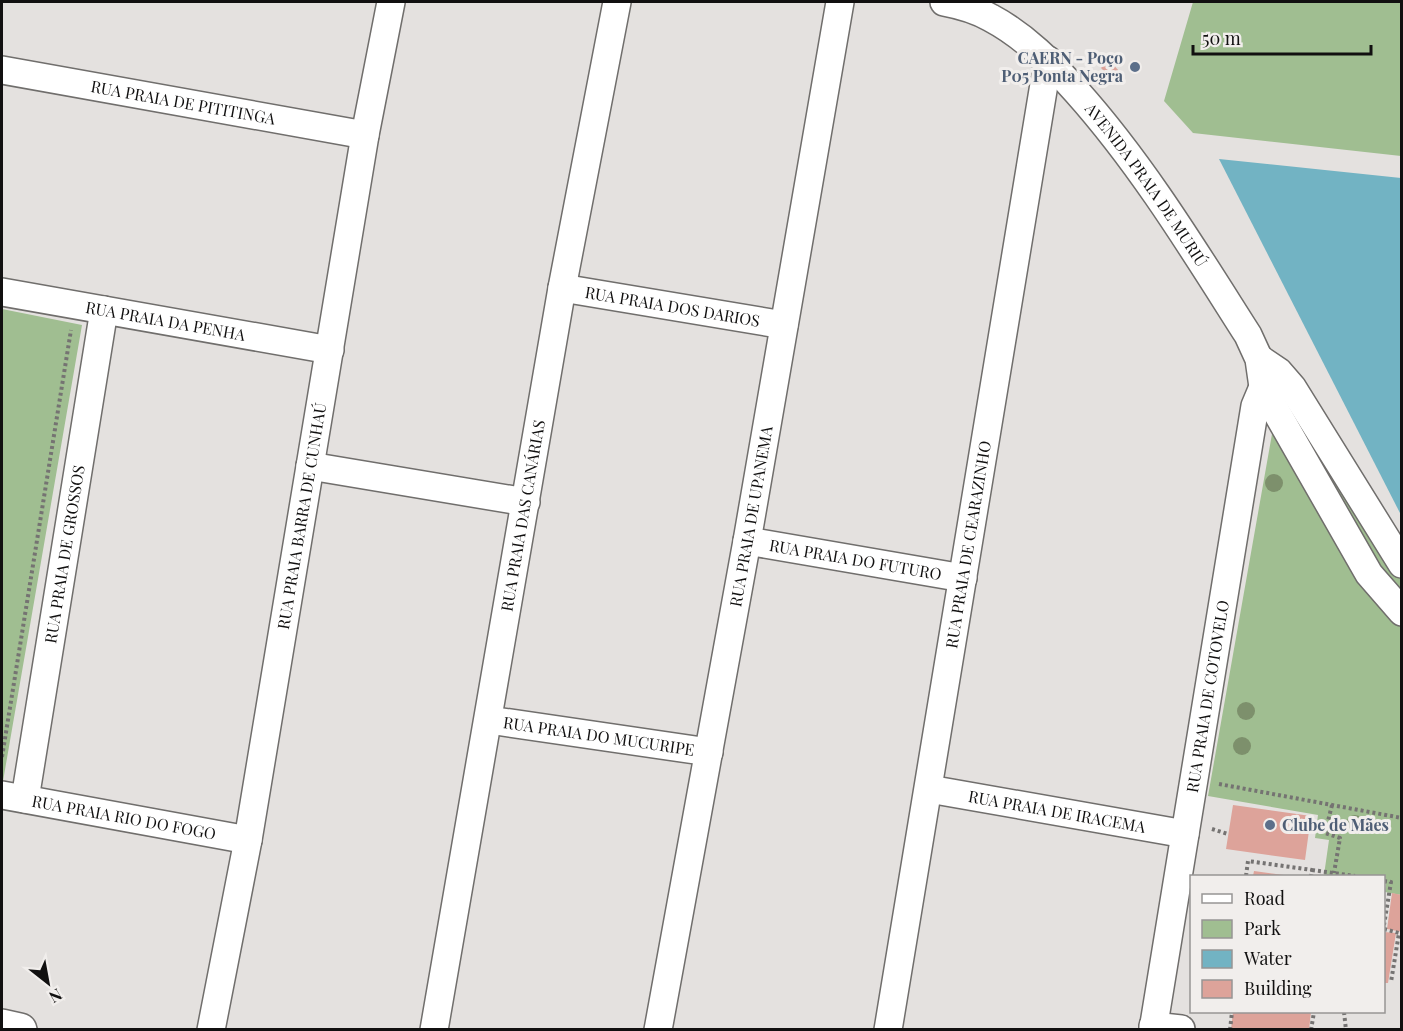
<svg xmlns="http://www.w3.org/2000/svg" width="1403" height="1031" font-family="'Playfair Display',serif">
  <rect width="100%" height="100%" fill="#e4e1df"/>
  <path fill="#a0be91" d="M1193,2H1401V156L1193,133L1164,101Z
    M2,309L82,325L2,787Z
    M1284,394L1401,577V604L1311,454Z
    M1275,417L1401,623V895L1385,892L1386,884H1384V876L1324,875L1329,840L1315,838L1318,815L1208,796Z"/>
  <path fill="#72b3c3" d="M1219,159L1401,178V515Z"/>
  <path fill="#dda39a" d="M1109,60L1119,71L1111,78L1101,68Z
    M1233,805L1311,816L1305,860L1226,849Z
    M1254,871L1284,875V876H1253Z
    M1392,893L1402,895V932L1387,929Z
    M1384,932L1396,933L1388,983H1384Z
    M1233,1012H1311L1309,1030H1231Z"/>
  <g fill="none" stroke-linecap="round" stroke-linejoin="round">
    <g stroke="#706e6c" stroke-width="30">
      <g id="minor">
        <path id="s1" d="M944,2C960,5 977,10 991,18C1025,36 1052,64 1077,92C1143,166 1195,252 1248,335L1259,359L1263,387L1273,406L1369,574L1402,612"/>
        <path id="s2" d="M2,70L365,135"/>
        <path id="s3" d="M562,288L784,325"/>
        <path id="s4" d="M2,292L330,350"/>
        <path d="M1260,359L1279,372L1292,387L1402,564"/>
        <path d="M310,466L526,502"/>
        <path id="s5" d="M747,541L963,578"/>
        <path id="s6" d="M489,720L709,752"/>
        <path id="s7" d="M929,789L1185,834"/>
        <path id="s8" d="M2,795L248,840"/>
        <path id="s9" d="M25,799L104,310"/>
        <path d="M1153,1026L1181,1029"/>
        <path id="s10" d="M211,1030L248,840L365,135L391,2"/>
        <path id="s11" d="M434,1030L562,288L617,2"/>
        <path id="s12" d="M658,1030L747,541L840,2"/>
        <path id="s13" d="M888,1030L1048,60"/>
        <path id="s14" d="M1153,1030L1255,406L1263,387L1270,381"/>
      </g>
    </g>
    <g stroke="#706e6c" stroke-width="36">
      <path id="major" d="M2,1026L20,1030"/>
    </g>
    <path stroke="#757372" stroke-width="4" stroke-dasharray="3 3" stroke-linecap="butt" d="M2,757L71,330
      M1219,784L1402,818
      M1332,805L1325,833L1340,838L1334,873
      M1212,829L1228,834
      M1312,870L1355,876
      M1246,876L1248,861L1312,870L1311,876
      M1384,881L1391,882L1384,925
      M1384,929L1399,933L1391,982
      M1344,1012L1346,1030
      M1230,1030L1232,1012
      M1311,1030L1314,1012"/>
    <use href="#minor" stroke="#fff" stroke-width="27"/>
    <use href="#major" stroke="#fff" stroke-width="33"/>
  </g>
  <g fill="#7d906c">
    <circle cx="1274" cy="483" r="9"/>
    <circle cx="1246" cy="711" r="9"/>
    <circle cx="1242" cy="746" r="9"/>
    <circle cx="1355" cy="824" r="9"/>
  </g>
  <g fill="#5c6f8a" stroke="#f1eeec" stroke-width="2">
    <circle cx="1135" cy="67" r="6"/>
    <circle cx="1270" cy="825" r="6"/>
  </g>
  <g text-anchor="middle" stroke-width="6" stroke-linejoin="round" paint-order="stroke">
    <g font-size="16" font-weight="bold" fill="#4e5e75" stroke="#f1eeec" text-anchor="end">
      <text x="1123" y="64">CAERN - Poço<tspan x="1123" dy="18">P05 Ponta Negra</tspan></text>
      <text x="1282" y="831" text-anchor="start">Clube de Mães</text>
    </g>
    <g font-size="16" fill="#111010" stroke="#f1eeec">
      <text dy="6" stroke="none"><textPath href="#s2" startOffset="184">RUA PRAIA DE PITITINGA</textPath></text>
      <text dy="6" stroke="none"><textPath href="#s1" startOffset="280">AVENIDA PRAIA DE MURIÚ</textPath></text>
      <text dy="6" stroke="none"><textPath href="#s3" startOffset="112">RUA PRAIA DOS DARIOS</textPath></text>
      <text dy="6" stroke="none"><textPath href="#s4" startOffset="166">RUA PRAIA DA PENHA</textPath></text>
      <text dy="6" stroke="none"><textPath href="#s11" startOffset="522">RUA PRAIA DAS CANÁRIAS</textPath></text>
      <text dy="6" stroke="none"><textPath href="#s10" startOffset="522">RUA PRAIA BARRA DE CUNHAÚ</textPath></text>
      <text dy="6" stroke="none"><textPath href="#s12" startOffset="522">RUA PRAIA DE UPANEMA</textPath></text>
      <text dy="6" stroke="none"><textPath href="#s13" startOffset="492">RUA PRAIA DE CEARAZINHO</textPath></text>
      <text dy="6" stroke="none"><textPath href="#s9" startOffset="248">RUA PRAIA DE GROSSOS</textPath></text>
      <text dy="6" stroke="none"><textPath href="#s5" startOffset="110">RUA PRAIA DO FUTURO</textPath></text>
      <text dy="6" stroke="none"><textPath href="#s14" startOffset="338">RUA PRAIA DE COTOVELO</textPath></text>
      <text dy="6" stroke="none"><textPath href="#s6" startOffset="111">RUA PRAIA DO MUCURIPE</textPath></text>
      <text dy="6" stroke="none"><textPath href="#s7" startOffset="130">RUA PRAIA DE IRACEMA</textPath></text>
      <text dy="6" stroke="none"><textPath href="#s8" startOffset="124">RUA PRAIA RIO DO FOGO</textPath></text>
    </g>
  </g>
  <rect width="1403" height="1031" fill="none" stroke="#111010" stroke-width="6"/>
  <rect x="1190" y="875" width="195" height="138" fill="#f1eeec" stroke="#979594" stroke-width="1.5"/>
  <rect x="1202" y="894" width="30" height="9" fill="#ffffff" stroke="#979594" stroke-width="1.5"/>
  <text x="1244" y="905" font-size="18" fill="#111010">Road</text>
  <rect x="1202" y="920" width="30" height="18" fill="#a0be91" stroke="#979594" stroke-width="1.5"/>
  <text x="1244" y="935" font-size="18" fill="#111010">Park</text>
  <rect x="1202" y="950" width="30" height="18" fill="#72b3c3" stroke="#979594" stroke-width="1.5"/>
  <text x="1244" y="965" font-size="18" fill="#111010">Water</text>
  <rect x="1202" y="980" width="30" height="18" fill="#dda39a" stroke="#979594" stroke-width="1.5"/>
  <text x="1244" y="995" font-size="18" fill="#111010">Building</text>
  <g transform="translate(48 983) rotate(149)" stroke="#f1eeec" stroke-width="4.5" paint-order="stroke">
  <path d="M0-4.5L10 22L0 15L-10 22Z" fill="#111010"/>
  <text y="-9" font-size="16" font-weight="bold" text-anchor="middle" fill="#111010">N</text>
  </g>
  <path d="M1193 45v9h178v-9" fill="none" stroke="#111010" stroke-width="3"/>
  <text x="1202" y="45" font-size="18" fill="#111010" stroke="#f1eeec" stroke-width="4.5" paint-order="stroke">50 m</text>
</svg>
